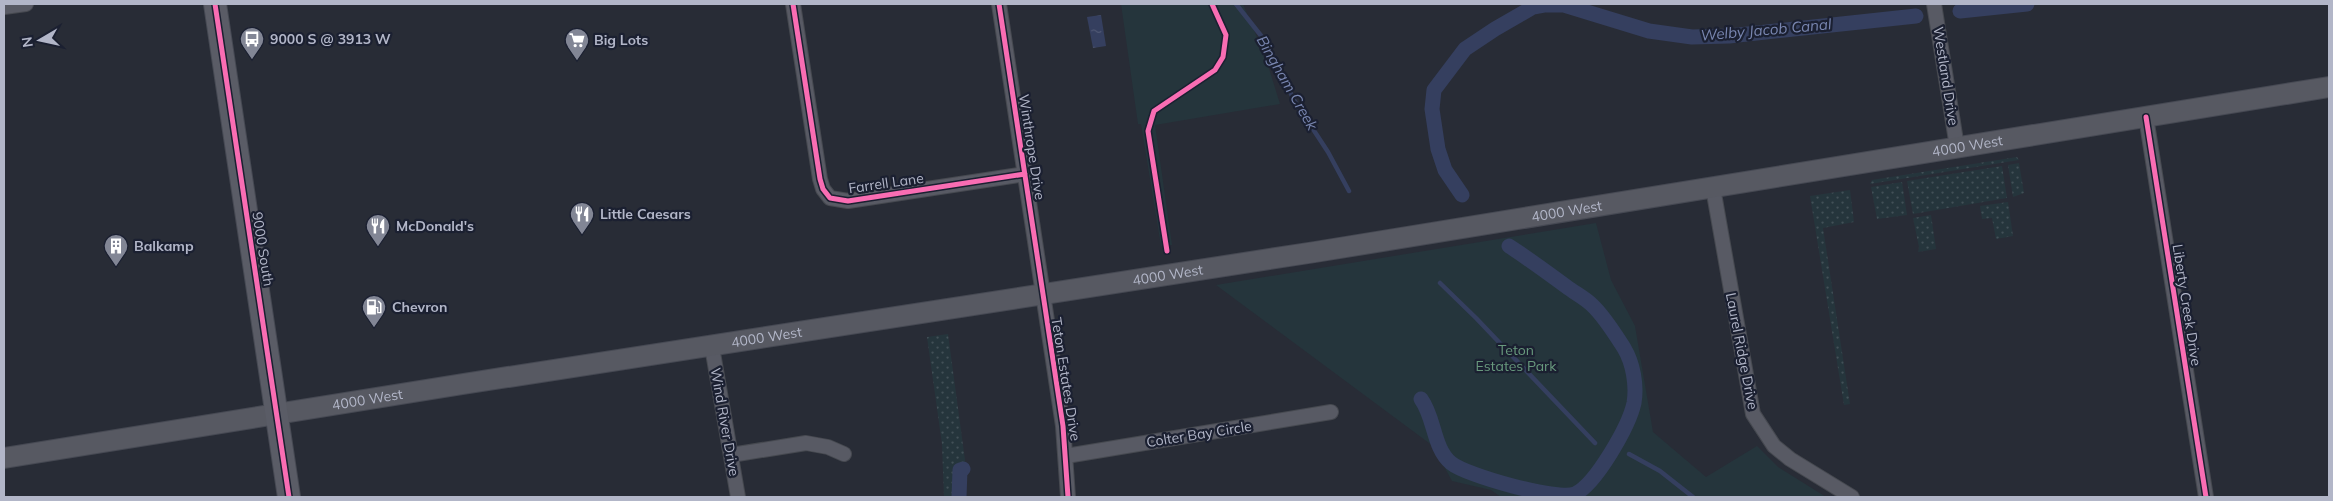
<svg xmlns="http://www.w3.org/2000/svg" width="2333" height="501" font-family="Mulish,sans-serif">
  <defs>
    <pattern id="grass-dots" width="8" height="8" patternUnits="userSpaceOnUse" patternTransform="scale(1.25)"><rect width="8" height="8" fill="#25353c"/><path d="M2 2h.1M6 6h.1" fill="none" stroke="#425057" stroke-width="1.8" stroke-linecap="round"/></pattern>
    <pattern id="water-ripples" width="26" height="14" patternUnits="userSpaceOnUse" patternTransform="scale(1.25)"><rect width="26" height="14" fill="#353f5f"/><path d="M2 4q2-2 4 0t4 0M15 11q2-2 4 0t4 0" fill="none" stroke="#505874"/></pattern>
  </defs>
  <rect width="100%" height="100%" fill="#282c36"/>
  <path fill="url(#grass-dots)" d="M2017,157L2019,160L1870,184L1872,180Z
    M2019,163L2024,193L2013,197L2008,165Z
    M2002,166L2007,198L1913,214L1907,181Z
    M1902,182L1907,215L1877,219L1871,187Z
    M1850,190L1854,222L1823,228L1850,404L1844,405L1810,196Z
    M2008,202L2013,236L1996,239L1992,218L1982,219L1980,206Z
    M1931,215L1936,249L1918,252L1919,247L1913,218Z
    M948,334L967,475L965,497H944L942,444L927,337Z"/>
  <path fill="#25353c" d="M1121,4H1243L1266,59L1280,104L1155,125L1172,245L1161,246L1141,124H1138Z
    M1596,223L1611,280L1635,326L1653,432L1706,477L1757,446L1778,467L1826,497H1501L1491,490L1452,481L1433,446L1216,285Z"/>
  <path fill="url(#water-ripples)" d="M1101,15L1106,46L1093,48L1087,17Z"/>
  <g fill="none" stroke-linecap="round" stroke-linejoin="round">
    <path stroke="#353f5f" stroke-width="4.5" d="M1236,4L1266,42L1294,100L1328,152L1349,191
      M1440,283L1476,318L1595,443
      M1629,454L1660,471L1693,497"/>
    <path stroke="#353f5f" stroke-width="15" d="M1960,11L2027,4
      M1462,195L1445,170L1438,149L1432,109L1434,90L1465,49L1495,29L1533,7L1544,5H1564L1649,31L1692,37L1729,36L1916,16
      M1421,399C1435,418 1433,448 1451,463C1467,476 1558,501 1575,494C1596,484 1629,426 1634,403C1637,385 1633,363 1624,348C1615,334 1604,316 1592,305C1585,298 1575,293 1567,287C1548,273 1529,259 1509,246
      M959,497L960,470L963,469"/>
    <g stroke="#464950" stroke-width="16">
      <path id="street" d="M793,4L820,179L823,189L830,198L848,201L1025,174
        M999,4L1063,426L1068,497
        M1934,4L1957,147
        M4,7L26,4
        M2146,117L2206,497
        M1713,188L1753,414L1774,446L1790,459L1852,497
        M712,347L738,497
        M731,455L806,443L828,447L844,454
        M1066,456L1331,412"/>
    </g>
    <g stroke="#464953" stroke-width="22">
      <g id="secondary">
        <path id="s1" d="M4,458L463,384L1315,252L2329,87"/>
      </g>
    </g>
    <g stroke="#464953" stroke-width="24">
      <path id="primary" d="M215,4L289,497"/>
    </g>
    <use href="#street" stroke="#585a64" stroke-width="14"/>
    <use href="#secondary" stroke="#575962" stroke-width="20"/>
    <use href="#primary" stroke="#5a5c66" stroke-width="22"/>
    <g stroke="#1b2031" stroke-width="8">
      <path id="cycleway" d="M215,4L289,497
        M793,4L820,179L823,189L830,198L848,201L1025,174
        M999,4L1063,426L1068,497
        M2146,117L2206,497
        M1167,251L1148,131L1154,111L1215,70L1223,57L1226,35L1212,4"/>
    </g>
    <use href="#cycleway" stroke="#f96db3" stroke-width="5"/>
  </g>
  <defs>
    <g id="bus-pin" transform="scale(1.25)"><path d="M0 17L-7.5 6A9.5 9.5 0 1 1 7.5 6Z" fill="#828695" stroke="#1b2031"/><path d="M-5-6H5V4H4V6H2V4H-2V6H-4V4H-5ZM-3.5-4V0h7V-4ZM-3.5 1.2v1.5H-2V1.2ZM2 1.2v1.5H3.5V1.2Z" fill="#fff"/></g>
    <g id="supermarket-pin" transform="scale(1.25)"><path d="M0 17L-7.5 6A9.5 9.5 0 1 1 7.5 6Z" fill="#828695" stroke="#1b2031"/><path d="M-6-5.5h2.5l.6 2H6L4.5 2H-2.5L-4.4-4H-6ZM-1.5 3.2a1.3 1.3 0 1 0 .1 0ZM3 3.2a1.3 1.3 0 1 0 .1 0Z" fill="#fff"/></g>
    <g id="restaurant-pin" transform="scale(1.25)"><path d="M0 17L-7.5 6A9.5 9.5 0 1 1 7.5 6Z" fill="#828695" stroke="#1b2031"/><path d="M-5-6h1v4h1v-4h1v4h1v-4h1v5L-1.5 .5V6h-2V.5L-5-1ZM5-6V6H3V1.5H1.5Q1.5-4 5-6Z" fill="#fff"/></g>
    <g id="building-pin" transform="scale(1.25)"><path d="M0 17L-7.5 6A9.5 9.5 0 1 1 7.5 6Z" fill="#828695" stroke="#1b2031"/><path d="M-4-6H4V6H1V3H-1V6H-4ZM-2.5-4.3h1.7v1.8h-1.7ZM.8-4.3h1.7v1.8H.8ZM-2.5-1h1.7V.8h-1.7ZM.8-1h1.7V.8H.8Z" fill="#fff"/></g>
    <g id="fuel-pin" transform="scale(1.25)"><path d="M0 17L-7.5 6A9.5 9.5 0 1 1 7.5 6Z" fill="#828695" stroke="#1b2031"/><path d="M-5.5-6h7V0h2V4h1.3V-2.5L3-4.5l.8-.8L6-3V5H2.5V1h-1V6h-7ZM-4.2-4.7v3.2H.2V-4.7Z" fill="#fff"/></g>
  </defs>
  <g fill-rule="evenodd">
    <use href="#bus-pin" x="252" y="39"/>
    <use href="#supermarket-pin" x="577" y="40"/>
    <use href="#restaurant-pin" x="582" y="214"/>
    <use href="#restaurant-pin" x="378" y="226"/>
    <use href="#building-pin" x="116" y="246"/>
    <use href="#fuel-pin" x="374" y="307"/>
  </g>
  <g text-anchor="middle" stroke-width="4.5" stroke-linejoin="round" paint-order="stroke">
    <g font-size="14" font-weight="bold" fill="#b2b6c8" stroke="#1b2031" text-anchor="start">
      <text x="270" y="44">9000 S @ 3913 W</text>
      <text x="594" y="45">Big Lots</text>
      <text x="600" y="219">Little Caesars</text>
      <text x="396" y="231">McDonald's</text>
      <text x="134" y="251">Balkamp</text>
      <text x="392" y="312">Chevron</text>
    </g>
    <g font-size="14" fill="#b2b6c8" stroke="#1b2031">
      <text transform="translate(1946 76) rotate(81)" y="5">Westland Drive</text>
      <text dy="5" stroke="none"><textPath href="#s1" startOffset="1988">4000 West</textPath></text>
      <text transform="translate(1032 147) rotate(81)" y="5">Winthrope Drive</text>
      <text transform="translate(886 183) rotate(-8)" y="5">Farrell Lane</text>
      <text dy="5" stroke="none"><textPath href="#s1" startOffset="1582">4000 West</textPath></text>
      <text transform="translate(263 249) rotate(81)" y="5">9000 South</text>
      <text dy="5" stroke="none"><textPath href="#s1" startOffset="1178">4000 West</textPath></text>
      <text transform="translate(2187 305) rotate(81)" y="5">Liberty Creek Drive</text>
      <text dy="5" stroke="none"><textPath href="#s1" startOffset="772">4000 West</textPath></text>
      <text transform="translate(1742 351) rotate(79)" y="5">Laurel Ridge Drive</text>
      <text transform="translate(1066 379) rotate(81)" y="5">Teton Estates Drive</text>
      <text dy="5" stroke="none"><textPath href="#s1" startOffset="368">4000 West</textPath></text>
      <text transform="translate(725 422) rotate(80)" y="5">Wind River Drive</text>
      <text transform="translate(1199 434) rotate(-9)" y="5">Colter Bay Circle</text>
    </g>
    <g font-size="14" fill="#68997d" stroke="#1b2031">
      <text x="1516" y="355">Teton<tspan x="1516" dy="16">Estates Park</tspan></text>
    </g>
    <g font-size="15" font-style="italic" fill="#7986b0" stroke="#1b2031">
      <text transform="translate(1766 30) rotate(-5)" y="5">Welby Jacob Canal</text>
      <text transform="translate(1287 83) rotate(60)" y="5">Bingham Creek</text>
    </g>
  </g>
  <rect width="2333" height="501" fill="none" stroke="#b2b6c8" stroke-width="10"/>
  <g transform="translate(40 40) rotate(261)" stroke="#1b2031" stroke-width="4" paint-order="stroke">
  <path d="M0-4L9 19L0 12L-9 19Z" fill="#b2b6c8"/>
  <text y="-8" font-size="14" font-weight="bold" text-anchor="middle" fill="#b2b6c8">N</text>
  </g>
</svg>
